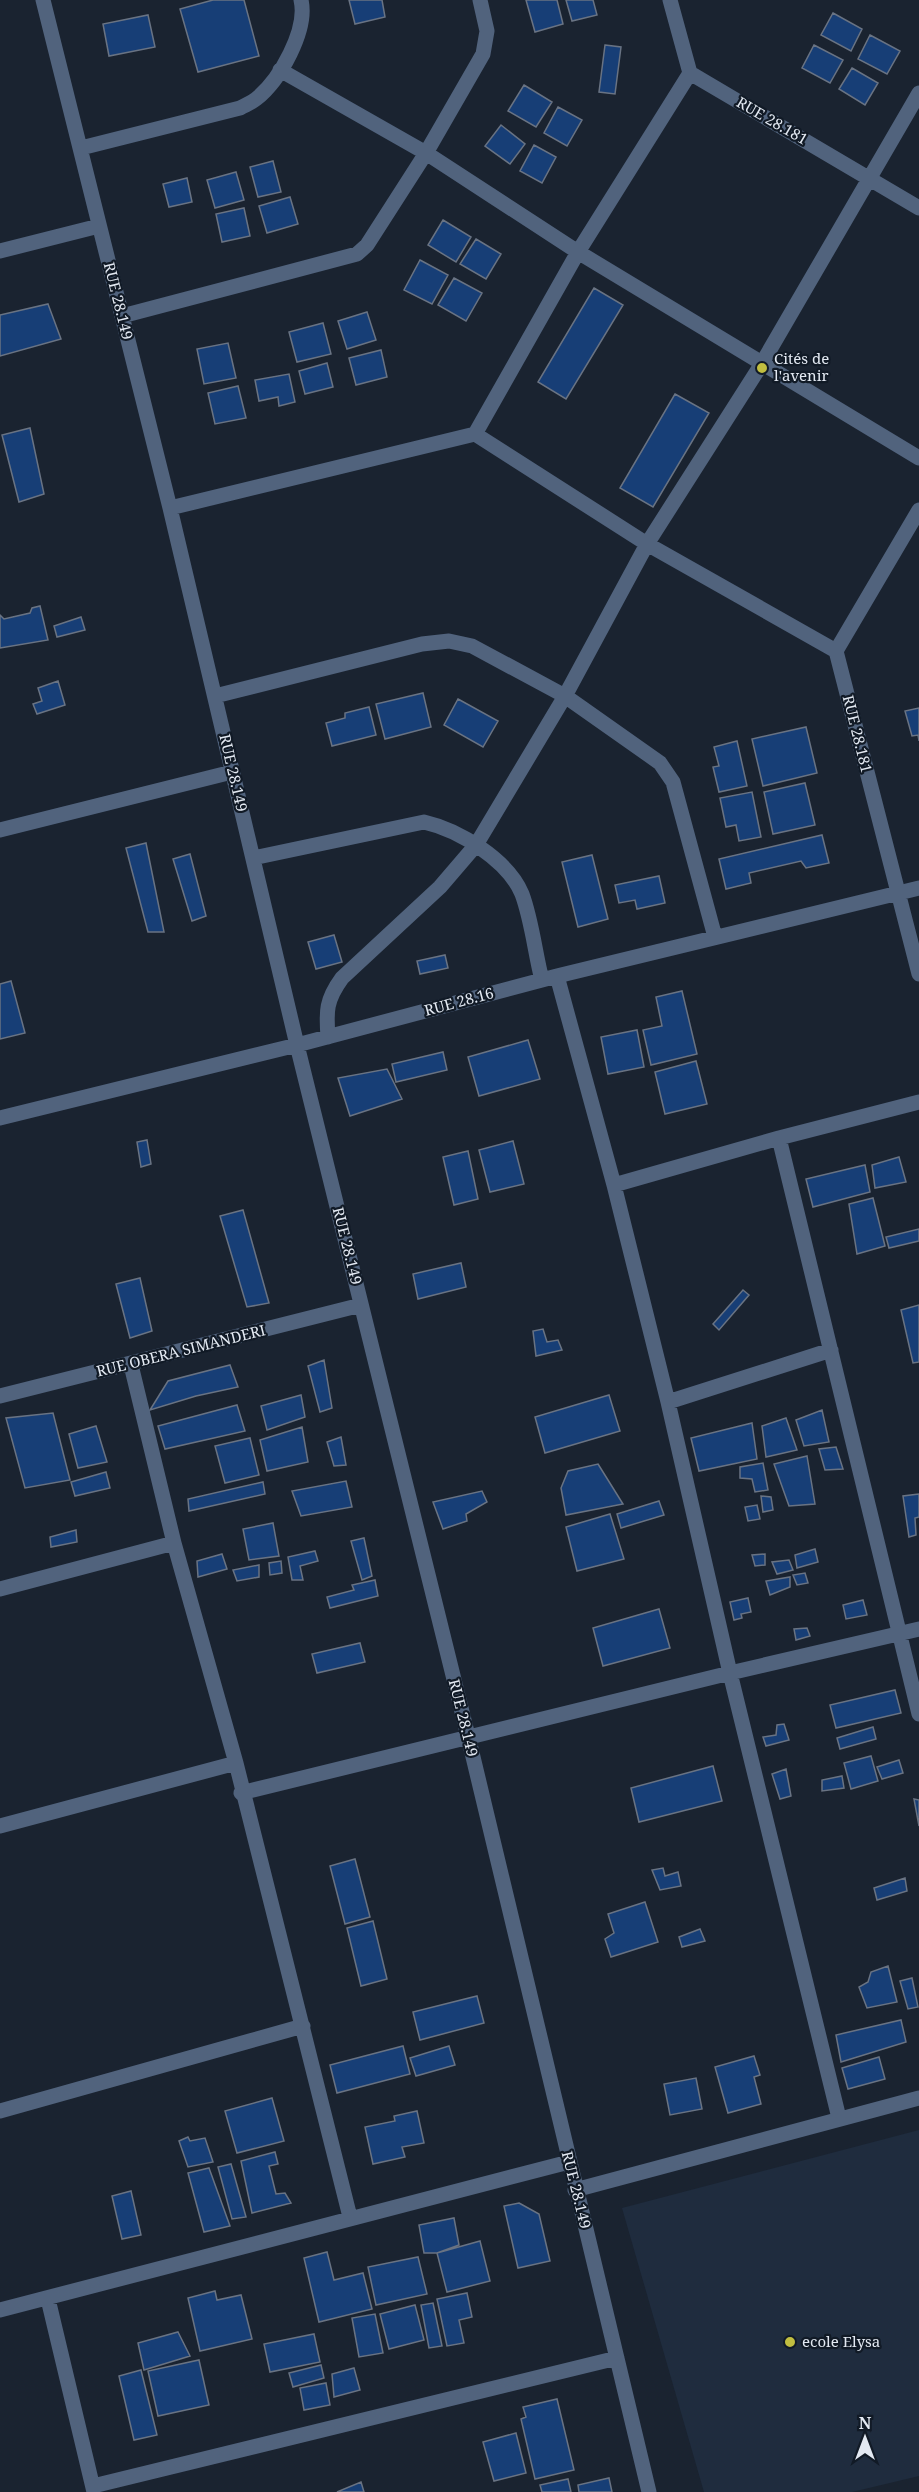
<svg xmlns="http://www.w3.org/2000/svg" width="919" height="2492" font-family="'Noto Serif',serif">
  <rect width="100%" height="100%" fill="#1a2330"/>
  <path fill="#1f2c3e" d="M919,2130V2476L852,2492H704L622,2208Z"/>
  <path fill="#173e76" stroke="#697383" stroke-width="1.5" d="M213,0H244L259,56L198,72L180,9Z
    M349,0H382L385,17L355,24Z
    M526,0H557L563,24L535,32Z
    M566,0H593L597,15L572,21Z
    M833,13L862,29L851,51L821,35Z
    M148,15L155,47L109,56L103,24Z
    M870,35L900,51L887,74L858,59Z
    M605,45L621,47L615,94L599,92Z
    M814,45L843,60L830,83L802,68Z
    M852,68L878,83L865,105L839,89Z
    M524,85L552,102L536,127L508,111Z
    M558,107L582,120L567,146L544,133Z
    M501,125L525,144L510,164L485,146Z
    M534,145L556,157L542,183L520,171Z
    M273,161L281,192L258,197L250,167Z
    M236,172L244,200L215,208L207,180Z
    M187,178L192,202L169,207L163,184Z
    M290,197L298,224L267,233L259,206Z
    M244,208L250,236L222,242L216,214Z
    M443,220L471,237L456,262L428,245Z
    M476,239L501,254L486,279L460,264Z
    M420,260L448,275L432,304L404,290Z
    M454,278L482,293L466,321L438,305Z
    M594,288L623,305L566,399L538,382Z
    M48,304L61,339L0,356V315Z
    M367,312L376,340L347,349L338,321Z
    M323,323L331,354L297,362L289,332Z
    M228,343L236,378L204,384L197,349Z
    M381,350L387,377L356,385L349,358Z
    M327,363L333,387L305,394L299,371Z
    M289,374L295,402L279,406L278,397L259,401L255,380Z
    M238,386L246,418L215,424L208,393Z
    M675,394L709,413L653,507L620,488Z
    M30,428L44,494L19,502L2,435Z
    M40,606L48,640L0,648V615L4,619L30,613L32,608Z
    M81,617L85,630L57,637L54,626Z
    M58,681L65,705L37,714L33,704L42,701L38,688Z
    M423,693L431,727L385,739L376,704Z
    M458,699L498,721L483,747L444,725Z
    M369,707L376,735L332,746L326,723L345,718V713Z
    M919,708V741L918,735L912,736L905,711Z
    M806,727L817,773L763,786L752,739Z
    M737,741L747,786L719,792L713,767L719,766L714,747Z
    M805,783L815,825L773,834L764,792Z
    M752,792L761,837L739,841L736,825L726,827L720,798Z
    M822,835L829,863L806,868L801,861L749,873L751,883L726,889L719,859Z
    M146,843L164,932H148L126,848Z
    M190,854L206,916L192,921L173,859Z
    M592,855L608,919L578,927L562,862Z
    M659,876L665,903L637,909L635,900L619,903L615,885Z
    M334,935L342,962L316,969L308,942Z
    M445,955L448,968L420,974L417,961Z
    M11,981L25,1033L0,1039V984Z
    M682,991L697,1054L651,1065L643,1030L662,1026L656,997Z
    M637,1030L644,1067L608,1074L601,1037Z
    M528,1040L540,1079L479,1096L468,1057Z
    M443,1052L447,1070L396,1082L392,1064Z
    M696,1061L707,1104L665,1114L655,1072Z
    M387,1069L402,1099L350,1116L338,1078Z
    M147,1140L151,1164L141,1167L137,1142Z
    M513,1141L524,1184L490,1192L479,1150Z
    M468,1151L478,1199L454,1205L443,1157Z
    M899,1157L906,1182L875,1188L872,1165Z
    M865,1165L870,1192L813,1207L806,1179Z
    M873,1198L885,1246L857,1254L849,1204Z
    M243,1210L269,1303L247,1307L220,1216Z
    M919,1229V1241L889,1248L886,1237Z
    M461,1263L466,1287L418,1299L413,1274Z
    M140,1278L152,1331L130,1338L116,1284Z
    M743,1290L749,1295L719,1330L713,1324Z
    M919,1305V1362L913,1363L901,1310Z
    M543,1329L547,1342L558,1340L562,1350L536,1356L533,1331Z
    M324,1360L332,1408L320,1412L308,1366Z
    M230,1365L238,1387L196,1396L150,1410L168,1381Z
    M301,1395L305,1417L267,1430L261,1406Z
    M609,1395L620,1431L545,1453L535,1417Z
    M237,1405L245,1431L165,1449L158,1426Z
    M822,1410L829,1442L804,1446L796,1420Z
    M53,1413L70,1480L25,1488L6,1418Z
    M786,1418L797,1450L766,1457L762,1426Z
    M752,1423L757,1459L699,1471L691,1438Z
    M96,1426L107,1462L78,1468L69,1434Z
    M302,1427L308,1462L267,1471L260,1440Z
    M341,1437L346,1465L334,1466L327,1442Z
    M250,1438L259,1475L225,1483L215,1446Z
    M836,1447L843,1469L825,1470L819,1449Z
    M807,1456L815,1504L789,1506L774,1464Z
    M763,1463L768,1490L755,1492L752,1479L740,1478V1467Z
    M598,1464L623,1504L566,1515L561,1488L568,1471Z
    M106,1472L110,1488L75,1496L71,1482Z
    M346,1481L352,1507L301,1516L292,1491Z
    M263,1482L265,1494L189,1511L188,1499Z
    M482,1491L487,1502L466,1514L467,1521L443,1529L433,1502Z
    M919,1494V1517L915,1518L916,1535L909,1537L903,1496Z
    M761,1496L771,1497L773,1510L763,1512Z
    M659,1501L664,1515L621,1528L617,1514Z
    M757,1505L760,1519L748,1521L745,1507Z
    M610,1514L624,1559L577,1571L566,1527Z
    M273,1523L279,1556L249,1560L243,1529Z
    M76,1530L77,1542L51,1547L50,1537Z
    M364,1538L372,1576L362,1580L351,1541Z
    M815,1549L818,1562L797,1568L795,1555Z
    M315,1551L318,1561L300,1566L303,1580H292L288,1557Z
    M222,1554L227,1569L198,1577L197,1561Z
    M765,1554V1565L755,1566L752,1555Z
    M789,1560L793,1570L777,1574L772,1562Z
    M281,1561L282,1573L270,1575L269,1563Z
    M259,1565V1577L237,1581L233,1570Z
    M805,1573L808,1583L797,1585L793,1575Z
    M790,1577V1587L770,1595L766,1581Z
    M375,1580L378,1596L330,1608L327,1597L354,1590L352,1585Z
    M748,1598L751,1612L741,1614L742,1618L734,1620L730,1602Z
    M863,1600L867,1615L846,1619L843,1605Z
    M659,1609L670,1648L603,1666L593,1628Z
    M807,1628L810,1636L796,1640L794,1629Z
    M360,1643L365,1662L317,1673L312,1654Z
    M895,1690L901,1713L836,1728L830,1705Z
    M784,1724L789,1740L766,1746L763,1737L776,1735L777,1725Z
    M873,1727L876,1739L840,1749L837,1738Z
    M871,1756L878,1781L851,1789L844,1763Z
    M899,1760L903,1773L882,1779L877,1767Z
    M713,1766L722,1801L639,1822L631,1788Z
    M786,1769L791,1796L780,1799L772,1774Z
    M842,1776L844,1788L822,1791V1780Z
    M914,1799L919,1800V1826Z
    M355,1859L370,1917L345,1924L330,1866Z
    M663,1868L665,1876L678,1872L681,1886L660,1890L652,1870Z
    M905,1878L907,1891L877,1900L874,1888Z
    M645,1902L658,1942L611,1957L605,1939L614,1933L608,1914Z
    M373,1921L387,1979L361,1986L347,1928Z
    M700,1929L705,1941L682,1947L679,1937Z
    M888,1966L897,2002L867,2008L859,1987L868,1982L871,1972Z
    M912,1978L918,2007L908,2009L900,1981Z
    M477,1996L484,2023L420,2040L413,2012Z
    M901,2020L906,2042L841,2062L836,2035Z
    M403,2046L410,2074L337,2093L330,2065Z
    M449,2046L455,2065L416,2076L410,2058Z
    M754,2056L760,2075L754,2077L761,2104L728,2113L715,2067Z
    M879,2057L885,2079L848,2089L842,2068Z
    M696,2078L702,2109L670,2115L664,2084Z
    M272,2098L284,2141L237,2153L225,2111Z
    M417,2111L424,2143L402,2147L405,2157L373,2164L365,2127L395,2121L394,2116Z
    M188,2137L190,2141L205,2138L213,2162L188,2167L179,2141Z
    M275,2152L278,2164L269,2166L276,2194L285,2193L291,2203L252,2213L241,2161Z
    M231,2164L246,2217L232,2219L218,2167Z
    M209,2168L230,2226L204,2232L188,2173Z
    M131,2191L141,2235L122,2239L112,2196Z
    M519,2203L539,2214L550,2261L518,2268L504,2206Z
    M454,2218L459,2245L437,2253H424L419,2225Z
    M480,2241L490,2281L447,2292L437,2253Z
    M327,2252L334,2280L363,2273L372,2309L319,2322L304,2258Z
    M418,2257L427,2294L376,2305L368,2267Z
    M215,2291L217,2300L241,2295L252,2339L200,2351L188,2298Z
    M467,2293L472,2317L459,2320L464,2343L447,2346L437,2299Z
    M433,2303L442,2346L429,2348L421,2305Z
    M415,2305L424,2340L389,2349L380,2314Z
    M375,2314L383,2353L359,2357L352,2318Z
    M178,2332L190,2356L144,2370L138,2343Z
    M314,2334L320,2362L270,2372L264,2344Z
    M199,2360L209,2405L158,2416L148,2371Z
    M321,2365L324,2378L293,2387L289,2373Z
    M354,2368L360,2390L334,2397L332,2374Z
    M141,2370L157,2435L134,2440L119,2376Z
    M326,2383L330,2405L304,2410L300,2388Z
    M557,2399L574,2470L535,2479L521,2419L526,2417L523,2407Z
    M516,2433L526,2473L494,2481L483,2442Z
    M609,2478L612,2492H579L578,2485Z
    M568,2479L571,2492H542L540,2485Z
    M361,2482L364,2492H337Z"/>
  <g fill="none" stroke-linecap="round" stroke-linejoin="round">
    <path stroke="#51637d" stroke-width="15" d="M43,0L170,508L297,1045L468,1736L649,2492
      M670,0L690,73L919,208
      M280,70L426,153L578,252L919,458
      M81,148L240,108C245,105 251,103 256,99C280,80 308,30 301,0
      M0,251L99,226
      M122,316L357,254L367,245L426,153L483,54L487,31L480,0
      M475,434L578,252L690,73
      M170,508L475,434L647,544L836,651
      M919,510L836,651L919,974
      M215,696L422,644L449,641L472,646L565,696L660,763L673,782L715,937
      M0,830L232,772
      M253,858L424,822C459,830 508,860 522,894C532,921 535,953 542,980
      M557,976L614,1185L668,1402L730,1673L839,2118
      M328,1037C326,1011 326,1000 342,978L440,887L476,845L565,696L647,544L761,365L919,93
      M0,1118L297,1045L557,976L919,888
      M779,1138L919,1714
      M614,1185L779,1138L919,1102
      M131,1365L174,1543L236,1763L350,2217
      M0,1396L361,1305
      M668,1402L831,1350
      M0,1589L174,1543
      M241,1793L730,1673L919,1629
      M0,1826L236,1763
      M0,2111L303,2026
      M575,2190L919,2098
      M48,2299L94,2492
      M0,2310L569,2162
      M93,2486L617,2358"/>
  </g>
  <g fill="#c1be40" stroke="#111a26" stroke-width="2">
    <circle cx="762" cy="368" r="6"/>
    <circle cx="790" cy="2342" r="6"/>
  </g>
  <g text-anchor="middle" stroke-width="4.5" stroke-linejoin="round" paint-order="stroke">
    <g font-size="15" fill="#e3e9f2" stroke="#111a26">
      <text transform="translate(772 121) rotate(30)" y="5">RUE 28.181</text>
      <text transform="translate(118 301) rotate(76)" y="5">RUE 28.149</text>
      <text transform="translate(857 734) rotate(76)" y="5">RUE 28.181</text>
      <text transform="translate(233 773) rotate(77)" y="5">RUE 28.149</text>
      <text transform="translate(459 1002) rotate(-15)" y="5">RUE 28.16</text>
      <text transform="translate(347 1246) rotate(76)" y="5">RUE 28.149</text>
      <text transform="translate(181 1351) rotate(-14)" y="5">RUE OBERA SIMANDERI</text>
      <text transform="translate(463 1718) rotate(76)" y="5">RUE 28.149</text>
      <text transform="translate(576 2190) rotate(76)" y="5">RUE 28.149</text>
    </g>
    <g font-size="15" fill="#e3e9f2" stroke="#111a26" text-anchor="start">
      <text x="774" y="364">Cités de<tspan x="774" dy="17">l'avenir</tspan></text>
      <text x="802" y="2347">ecole Elysa</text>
    </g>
  </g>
  <g transform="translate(865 2438)" stroke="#111a26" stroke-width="4.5" paint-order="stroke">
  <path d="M0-4.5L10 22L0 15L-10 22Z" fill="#e3e9f2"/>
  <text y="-9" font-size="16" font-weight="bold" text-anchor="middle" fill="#e3e9f2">N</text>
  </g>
</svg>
